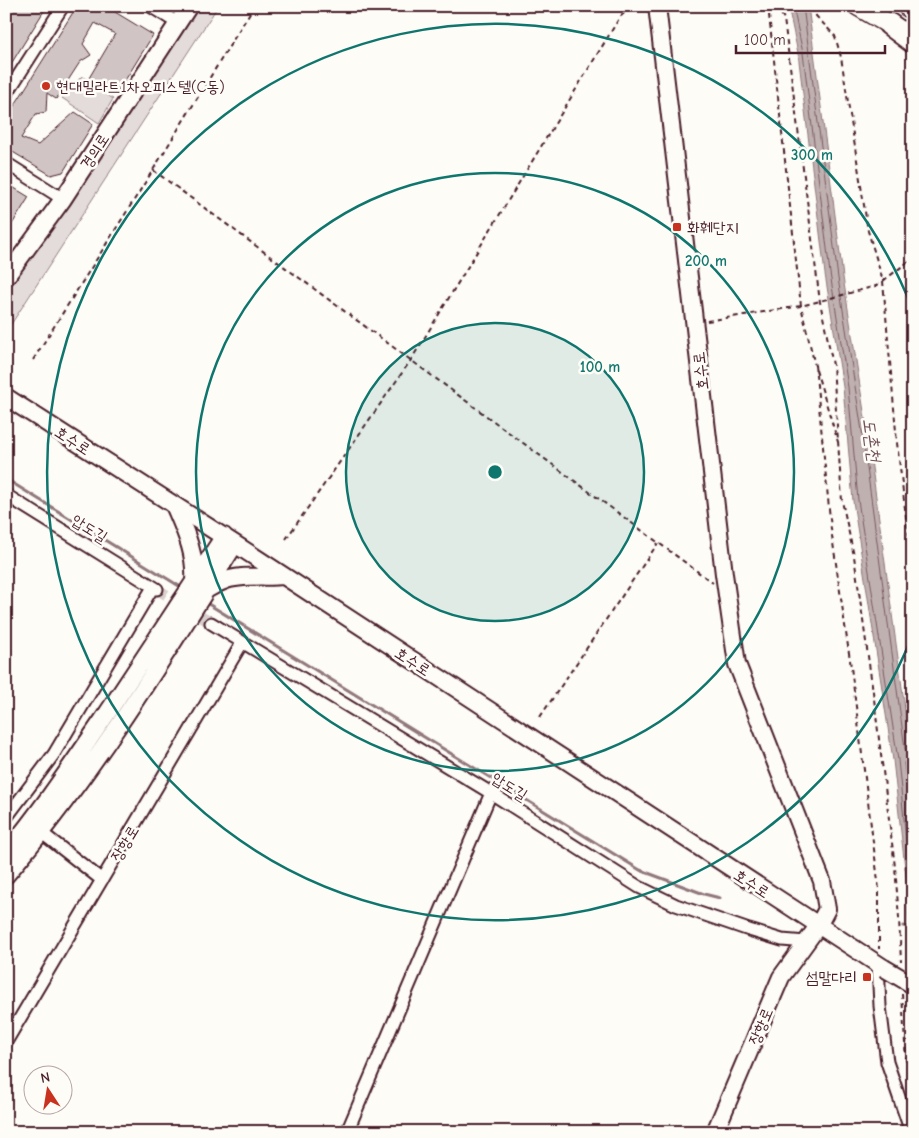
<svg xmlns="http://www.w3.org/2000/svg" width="919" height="1138" font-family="'Comic Neue','Poor Story',sans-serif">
  <rect width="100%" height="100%" fill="#fdfcf7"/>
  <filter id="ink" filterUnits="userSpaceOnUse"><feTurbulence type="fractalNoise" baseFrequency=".02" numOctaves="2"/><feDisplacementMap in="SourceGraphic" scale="10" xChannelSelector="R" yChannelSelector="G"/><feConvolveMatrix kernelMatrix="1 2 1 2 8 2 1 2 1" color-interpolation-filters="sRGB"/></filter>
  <g filter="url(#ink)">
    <path fill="#e3dcda" stroke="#967e82" d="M197,6H218L6,332V292Z
      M82,76L113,99L99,123L62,98Z"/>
    <path fill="#c0b1b1" stroke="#91777b" d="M788,6H808L843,277L867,431L913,768V1048L906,877L893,760L853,501L843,387L825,274L798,53Z"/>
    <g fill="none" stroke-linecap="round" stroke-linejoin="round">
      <path stroke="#795961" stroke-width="1" d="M793,6L803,53L830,273L848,387L858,500L898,760L913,908
        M803,6L838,278L862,431L905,749L908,754L913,755
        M913,761L906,760L904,763L913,839"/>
      <path stroke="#91777b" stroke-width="3" d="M6,479L184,589
        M205,602L640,870L704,894L720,898
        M903,926L913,928"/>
    </g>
    <path fill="#d0c5c4" stroke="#4a1f2b" d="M10,6H47L6,72V12Z
      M77,6H105L153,35L116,95L89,78L115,34L95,23L83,44L91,55L80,62L56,99L47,93L46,112L36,114L21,138L38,145L75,112L93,124L63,172L51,175L6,148V119Z
      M6,183L29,197L6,234Z"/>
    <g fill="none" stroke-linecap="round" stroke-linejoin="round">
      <path stroke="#d9d0ce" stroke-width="11" stroke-dasharray="11 5.5" stroke-linecap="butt" d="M157,589L211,623"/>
      <g stroke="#4a1f2b" stroke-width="15">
        <path id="street" d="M150,6L179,24
          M6,95L63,6
          M6,163L63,199
          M6,495L157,589
          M211,623L491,793L639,887L676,905L749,930L782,940L806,942
          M6,818L54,754L153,587
          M42,833L102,880
          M878,965L880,1006L887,1062L911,1132
          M6,1042L242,643
          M347,1132L491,793"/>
      </g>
      <g stroke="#4a1f2b" stroke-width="20">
        <path id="secondary" d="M657,6L724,574L737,664L822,881L827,909L818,926L781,977L715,1132
          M6,277L63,199L189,6
          M6,397L235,544L884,968
          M174,505C185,531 196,553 194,581
          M206,590C212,587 218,583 224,581C240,574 265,578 283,576
          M6,853C41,811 71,766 102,721C143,660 183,598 224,536
          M6,875C93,773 164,657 235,544"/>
      </g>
      <g stroke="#4a1f2b" stroke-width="22">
        <path id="primary" d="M858,6L901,31
          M907,6L913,10"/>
      </g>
      <g stroke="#4a1f2b" stroke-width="25">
        <path id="highway" d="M889,24L913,42"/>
      </g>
      <path stroke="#4a1f2b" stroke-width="2" stroke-dasharray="5 4" stroke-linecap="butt" d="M768,6L801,306L815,366
        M777,6L784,19L820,302L833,365L842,501L854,556L874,699L895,867L899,918L901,962
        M815,6L816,16L835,36L841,57L868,231L883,281L913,258
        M153,170L713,583
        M883,281L897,443L913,574
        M707,321L801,306L876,286L882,282
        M33,360L153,170L254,6
        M815,365L831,529L851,667L879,889V949
        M816,370L838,442
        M286,539L411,360L620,17C628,9 632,6 643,9
        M540,717L658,543
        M902,994L906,1060L913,1089"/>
      <use href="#street" stroke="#fdfcf7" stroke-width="11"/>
      <use href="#secondary" stroke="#fdfcf7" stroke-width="16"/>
      <use href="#primary" stroke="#fdfcf7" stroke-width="19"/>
      <use href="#highway" stroke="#fdfcf7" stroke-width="21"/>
      <g stroke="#4a1f2b" stroke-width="20" stroke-linecap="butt">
        <path id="secondary-bridge" d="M884,968L913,985"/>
      </g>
      <use href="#secondary-bridge" stroke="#fdfcf7" stroke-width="16"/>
    </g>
  </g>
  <circle cx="495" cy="472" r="149" fill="#0f766e" fill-opacity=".12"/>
  <g fill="none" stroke="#0f766e" stroke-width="2.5">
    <circle cx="495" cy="472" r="149"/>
    <circle cx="495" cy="472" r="299"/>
    <path d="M912 636A448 448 0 1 1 912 308"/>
  </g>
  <g fill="#c8321e" stroke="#fdfcf7" stroke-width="2">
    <circle cx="46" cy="86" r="5"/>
    <rect x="672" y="222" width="10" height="10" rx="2.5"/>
    <rect x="862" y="972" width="10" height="10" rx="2.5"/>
  </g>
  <g text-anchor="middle" stroke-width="5" stroke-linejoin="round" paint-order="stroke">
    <g font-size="16" fill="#4a1f2b" stroke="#fdfcf7" text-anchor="start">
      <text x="56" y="92">현대밀라트1차오피스텔(C동)</text>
      <text x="687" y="233">화훼단지</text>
      <text x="857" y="983" text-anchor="end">섬말다리</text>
    </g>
    <g font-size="16" fill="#4a1f2b" stroke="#fdfcf7">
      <text transform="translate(94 151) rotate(-57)" y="6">경의로</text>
      <text transform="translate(700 371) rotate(-97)" y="6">호수로</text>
      <text transform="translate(73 440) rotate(33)" y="6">호수로</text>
      <text transform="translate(90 528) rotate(32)" y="6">압도길</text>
      <text transform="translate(413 661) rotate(33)" y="6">호수로</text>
      <text transform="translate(510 786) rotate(32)" y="6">압도길</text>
      <text transform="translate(124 843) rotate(-59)" y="6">장항로</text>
      <text transform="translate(752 883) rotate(33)" y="6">호수로</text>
      <text transform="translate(760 1026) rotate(-67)" y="6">장항로</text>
    </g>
    <g font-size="18" font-style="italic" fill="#73525a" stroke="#fdfcf7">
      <text transform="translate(872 440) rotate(82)" y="6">도촌천</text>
    </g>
  </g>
  <circle cx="495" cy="472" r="8" fill="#0f766e" stroke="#fdfcf7" stroke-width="2.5"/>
  <g font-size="15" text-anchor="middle" font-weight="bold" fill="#0f766e" stroke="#fdfcf7" stroke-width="5" stroke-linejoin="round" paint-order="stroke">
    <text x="812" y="160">300 m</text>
    <text x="706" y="266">200 m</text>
    <text x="600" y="372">100 m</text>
  </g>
  <rect width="919" height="1138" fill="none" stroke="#fdfcf7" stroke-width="25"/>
  <rect x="12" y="12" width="894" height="1113" fill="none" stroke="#4a1f2b" stroke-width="2" filter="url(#ink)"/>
  <g transform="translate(48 1090) rotate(348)"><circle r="24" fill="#fdfcf7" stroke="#b5a4a5"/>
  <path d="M0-4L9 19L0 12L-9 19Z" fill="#c8321e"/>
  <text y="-8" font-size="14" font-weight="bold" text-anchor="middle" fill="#4a1f2b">N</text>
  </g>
  <path d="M736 45v8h149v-8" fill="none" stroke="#4a1f2b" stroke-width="2.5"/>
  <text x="744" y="45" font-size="15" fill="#4a1f2b" stroke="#fdfcf7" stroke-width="4" paint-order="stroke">100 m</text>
</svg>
